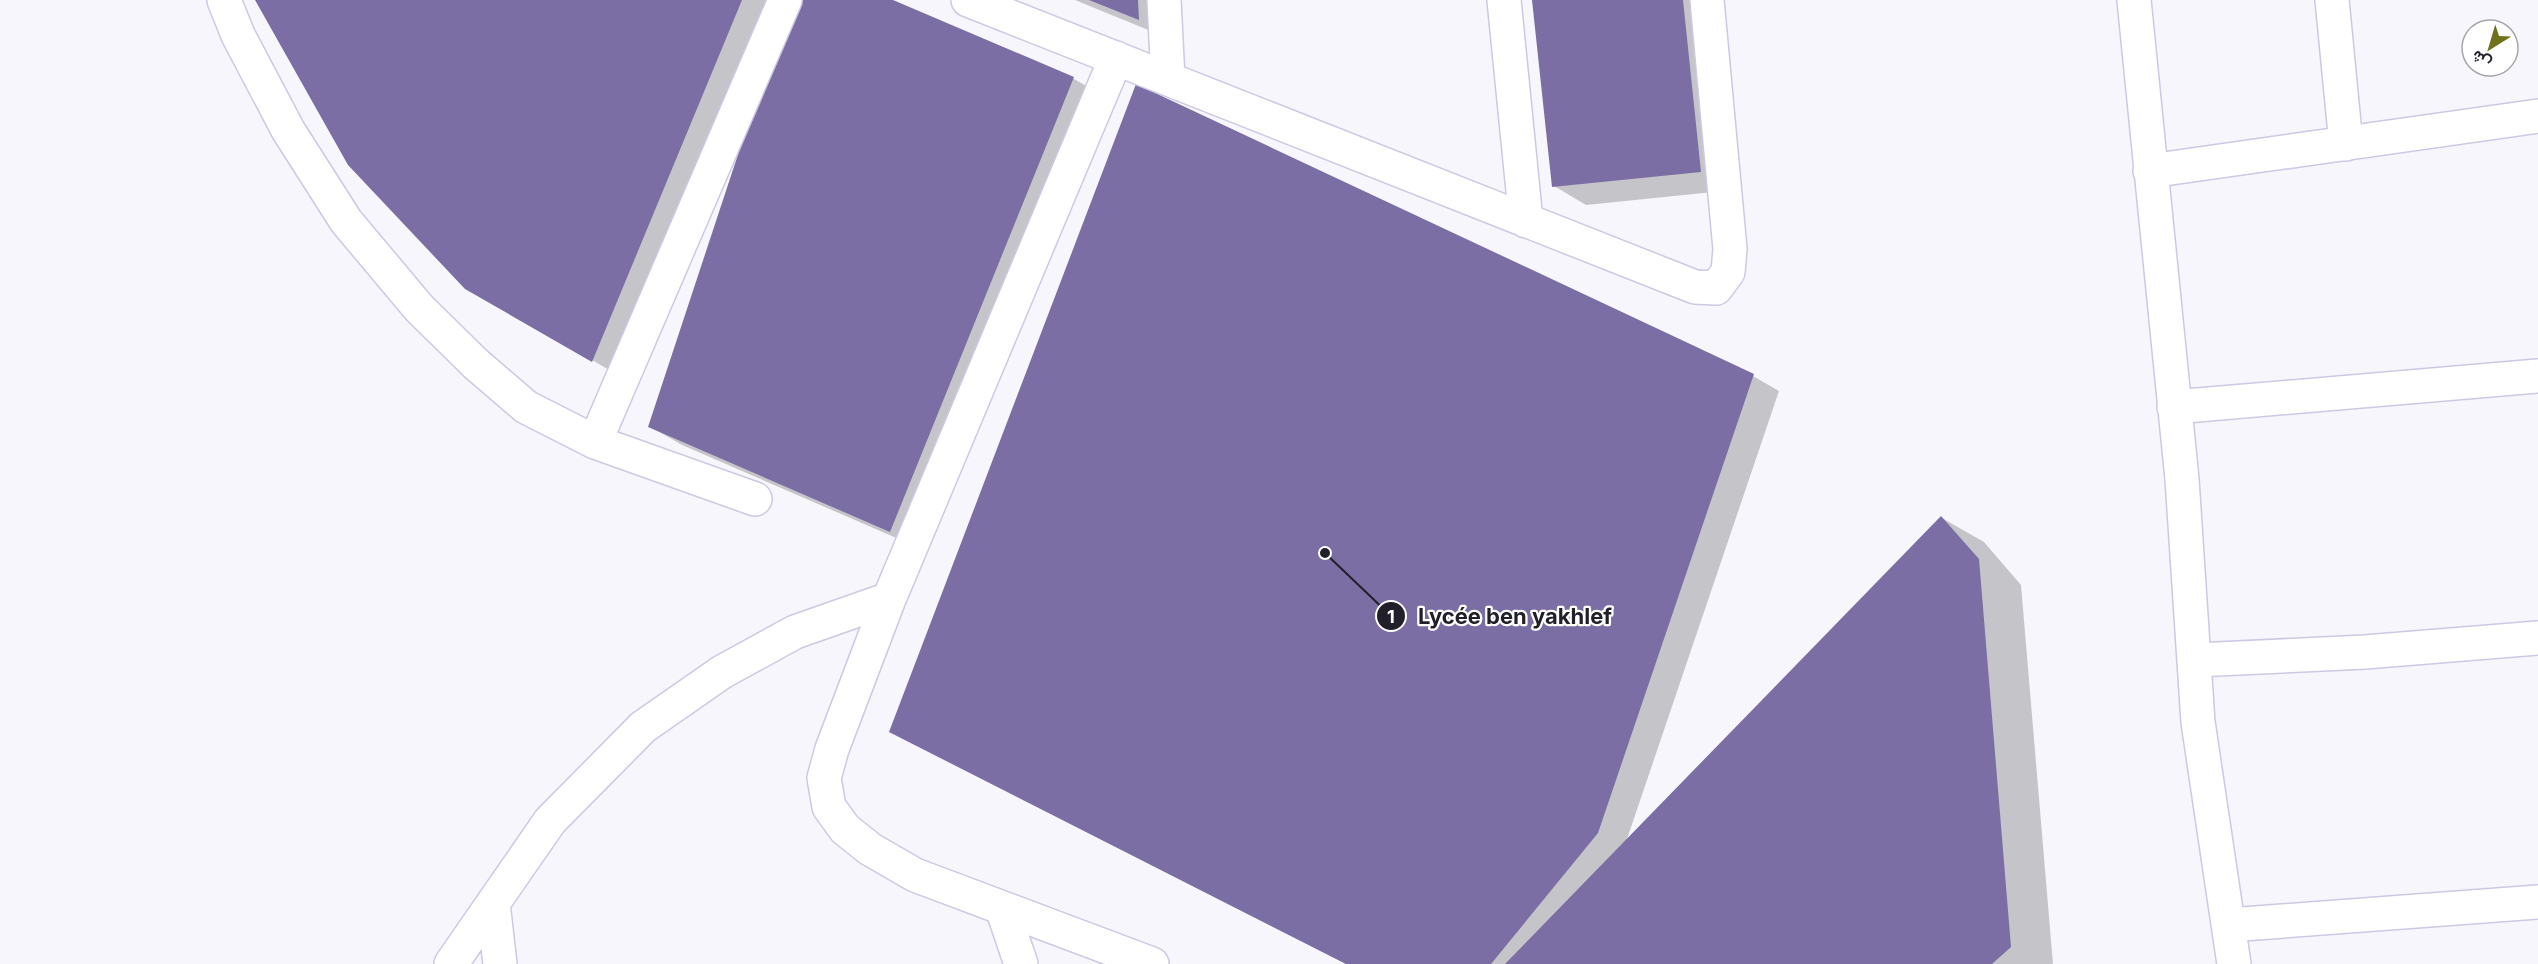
<svg xmlns="http://www.w3.org/2000/svg" width="2538" height="964" font-family="Inter,Vazirmatn,sans-serif">
  <rect width="100%" height="100%" fill="#f7f6fc"/>
  <path fill="#0003" d="M256,0H783L625,379L466,288Z
    M889,0L1074,79L1106,97L924,550L682,445L649,426Z
    M1075,0H1179L1180,43Z
    M1534,0H1713L1733,190L1586,205L1554,186Z
    M1753,376L1779,391L1626,842L1942,518L1984,542L2021,585L2053,964H1346L891,732Z"/>
  <path fill="#7a6ea4" d="M255,0H742L592,362L465,289L348,165Z
    M789,0H893L1074,77L890,532L648,427Z
    M1089,0H1138L1139,20Z
    M1532,0H1683L1701,172L1552,187Z
    M1136,84L1754,374L1598,833L1491,964H1346L889,732Z
    M1941,516L1979,559L2011,947L1992,964H1505Z"/>
  <g fill="none" stroke-linecap="round" stroke-linejoin="round">
    <g stroke="#cdc8e5" stroke-width="36">
      <path id="minor" d="M224,0L238,35L288,130L346,221L419,308L476,364L526,407L595,442L755,499
        M968,0L1695,287L1716,288L1728,272L1730,249L1707,0
        M1164,0L1168,79
        M1504,0L1526,221
        M2134,0L2182,479L2198,722L2234,964
        M2332,0L2346,144
        M2150,171L2538,116
        M2174,407L2538,376
        M595,442L785,0
        M889,599L832,749L824,778L829,807L845,829L870,849L915,875L1152,964
        M2196,660L2365,652L2538,638
        M493,903L500,964
        M1002,908L1021,964
        M2229,925L2538,902
        M451,964L550,821L643,727L722,672L795,632L889,599L1116,58"/>
    </g>
    <use href="#minor" stroke="#fff" stroke-width="33"/>
  </g>
  <path fill="none" stroke="#211f29" stroke-width="2" d="M1325 553L1391 616"/>
  <g fill="#211f29" stroke="#fff" stroke-width="2">
    <circle cx="1325" cy="553" r="6"/>
    <circle cx="1391" cy="616" r="15"/>
  </g>
  <g font-size="18" text-anchor="middle" font-weight="bold" fill="#fff">
    <text x="1391" y="623">1</text>
  </g>
  <g font-size="22" text-anchor="middle" font-weight="bold" fill="#211f29" stroke="#fff" stroke-width="4.5" stroke-linejoin="round" paint-order="stroke">
    <text x="1515" y="624">Lycée ben yakhlef</text>
  </g>
  <g transform="translate(2490 48) rotate(217)"><circle r="28" fill="#ffffff" stroke="#a6a5a9" stroke-width="1.5"/>
  <path d="M0-4.5L10 22L0 15L-10 22Z" fill="#6f7219"/>
  <text y="-9" font-size="16" font-weight="bold" text-anchor="middle" fill="#211f29">ش</text>
  </g>
</svg>
